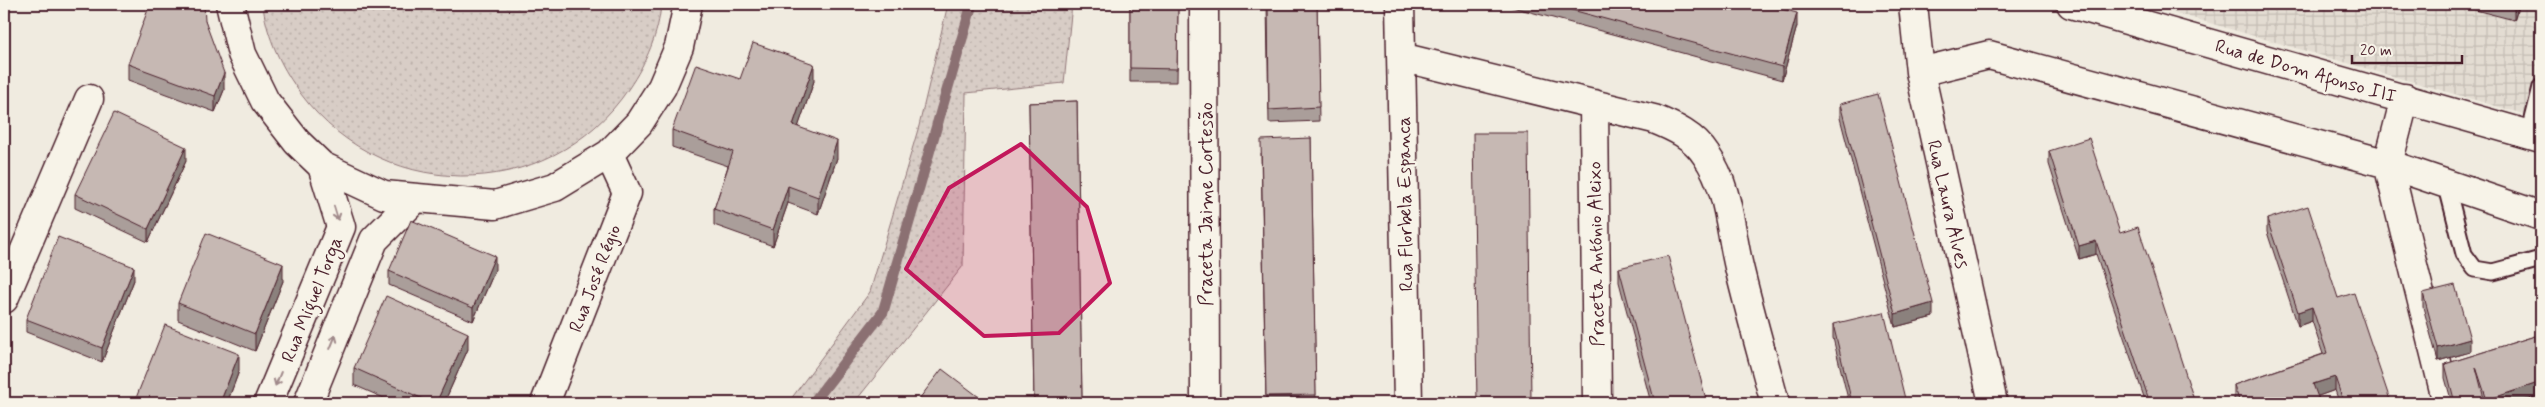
<svg xmlns="http://www.w3.org/2000/svg" width="2545" height="407" font-family="Mynerve,sans-serif">
  <defs>
    <pattern id="industrial-grid" width="8" height="8" patternUnits="userSpaceOnUse" patternTransform="scale(1.25)"><rect width="8" height="8" fill="#e3dcd2"/><path d="M0 4h8M4 0v8" fill="none" stroke="#c4bcb4"/></pattern>
    <pattern id="green-dots" width="8" height="8" patternUnits="userSpaceOnUse" patternTransform="scale(1.25)"><rect width="8" height="8" fill="#d8cdc6"/><path d="M2 2h.1M6 6h.1" fill="none" stroke="#bbb0aa" stroke-width="1.8" stroke-linecap="round"/></pattern>
  </defs>
  <rect width="100%" height="100%" fill="#f0ebe0"/>
  <filter id="ink" filterUnits="userSpaceOnUse"><feTurbulence type="fractalNoise" baseFrequency=".02" numOctaves="2"/><feDisplacementMap in="SourceGraphic" scale="10" xChannelSelector="R" yChannelSelector="G"/><feConvolveMatrix kernelMatrix="1 2 1 2 8 2 1 2 1" color-interpolation-filters="sRGB"/></filter>
  <g filter="url(#ink)">
    <path fill="url(#industrial-grid)" d="M2144,4H2541V119Z"/>
    <path fill="url(#green-dots)" stroke="#917678" d="M263,4H661C659,33 646,63 629,88C549,208 372,204 294,84C279,62 265,31 263,4Z
      M948,4H1072L1064,83L966,93L963,266L854,403H788L870,292L919,126Z"/>
    <g fill="none" stroke-linecap="round" stroke-linejoin="round">
      <path stroke="#8b6f72" stroke-width="11" d="M813,403L883,312L972,4"/>
      <g stroke="#4a1f2b" stroke-width="19">
        <path id="service" d="M2529,135L2541,87
          M2446,183L2464,254L2475,269L2493,272L2541,259"/>
      </g>
      <g stroke="#4a1f2b" stroke-width="31">
        <path id="minor" d="M230,4L242,54L265,101L297,142L322,166L384,195L495,205L555,187L609,154L639,123L662,87L679,47L688,4
          M1204,4L1205,403
          M1400,4L1408,403
          M1913,4L1920,72L1993,403
          M1401,57L1654,119C1674,127 1694,136 1706,155C1729,187 1730,230 1739,267C1750,313 1763,358 1775,403
          M1920,72L1989,55L2388,164L2541,216
          M2405,98L2388,164L2447,403
          M1594,104L1597,403
          M4,299L89,99
          M268,403L341,227L322,166
          M308,403L374,240L416,198
          M545,403L627,193L609,154"/>
      </g>
      <g stroke="#4a1f2b" stroke-width="31">
        <path id="secondary" d="M2071,4L2541,138"/>
      </g>
      <use href="#service" stroke="#f7f3e8" stroke-width="15"/>
      <use href="#minor" stroke="#f7f3e8" stroke-width="28"/>
      <use href="#secondary" stroke="#f7f3e8" stroke-width="28"/>
    </g>
    <path fill="#aa9e9a" stroke="#4a1f2b" d="M1130,4H1178L1177,82H1130Z
      M1267,4H1317L1319,121L1269,123Z
      M1501,4H1762L1797,26L1782,80Z
      M2452,4H2519L2514,20Z
      M205,21L224,90L215,112L128,80V64Z
      M740,79L814,81L798,127L837,158L818,214L788,203L773,246L714,225V209L728,166L672,147V130Z
      M1077,101L1082,403H1034L1029,103Z
      M1840,104L1933,317L1895,327L1840,118Z
      M1311,138L1316,403H1266L1261,153Z
      M2049,151L2120,233L2195,403H2146L2096,254L2079,259L2049,164Z
      M186,161L148,242L75,208V194Z
      M2267,219L2338,298L2391,403L2338,399L2335,390L2318,396L2320,403H2235L2234,398V385L2323,354L2312,321L2298,326L2267,232Z
      M1619,268L1707,403H1651L1619,282Z
      M495,270L473,321L389,285V271Z
      M134,280L102,362L26,332V319Z
      M283,281L255,351L178,320V303Z
      M2423,293L2470,352L2438,361L2423,307Z
      M1833,324L1906,403H1849L1833,338Z
      M2535,336L2517,403H2452L2445,378V364Z
      M468,349L444,403H395L354,385V368Z
      M239,371L227,403H136V398Z"/>
    <path fill="#8b817d" stroke="#4a1f2b" d="M2514,4H2519L2514,20Z
      M1797,13V26L1782,80V67Z
      M814,64V81L793,142V125Z
      M224,73V90L215,112V96Z
      M837,141V158L818,214V197Z
      M186,147V161L148,242V229Z
      M788,186V203L773,246V230Z
      M2096,241V254L2079,259V246Z
      M495,256V270L473,321V308Z
      M283,264V281L255,351V334Z
      M134,267V280L102,362V348Z
      M1933,303V317L1895,327V314Z
      M2312,307V321L2298,326V312Z
      M468,333V349L444,403H436Z
      M2470,339V352L2438,361V348Z
      M239,354V371L227,403H220Z
      M2335,377V390L2313,398V384Z
      M2541,382V395L2517,403H2487V400Z"/>
    <path fill="#c6b8b3" stroke="#4a1f2b" d="M150,4H204L205,21L224,73L215,96L128,64Z
      M1130,4H1178L1177,69L1130,68Z
      M1268,4H1317L1319,107L1269,110Z
      M1550,4H1762L1797,13L1782,67Z
      M753,43L814,64L793,125L837,141L818,197L788,186L773,230L714,209L733,152L672,130L696,64L740,79Z
      M1878,94L1933,303L1895,314L1840,104Z
      M1077,101L1082,400L1034,401L1029,103Z
      M114,113L186,147L148,229L75,194Z
      M1473,133H1528L1531,403H1477Z
      M1311,138L1316,395L1266,396L1261,140Z
      M2089,138L2120,233L2138,227L2195,403H2150L2096,241L2079,246L2049,151Z
      M2308,206L2338,298L2354,293L2391,403H2327L2342,398L2335,377L2313,384L2320,403H2240L2234,385L2327,353L2312,307L2298,312L2267,219Z
      M411,220L495,256L473,308L389,271Z
      M206,233L283,264L255,334L178,303Z
      M58,237L134,267L102,348L26,319Z
      M1668,256L1707,403H1655L1619,268Z
      M2455,285L2470,339L2438,348L2423,293Z
      M386,296L468,333L436,403H432L354,368Z
      M1884,312L1906,403H1852L1833,324Z
      M165,325L239,354L220,403H150L136,398Z
      M2535,336L2541,354V382L2487,400L2476,367L2485,403H2455L2445,364Z
      M942,369L987,403H916Z"/>
    <defs><path id="oneway-shaft" d="M-6 0H5M1.5-3L5.5 0L1.5 3" fill="none" stroke-width="1.6" stroke-linecap="round" stroke-linejoin="round" transform="scale(1.25)"/></defs>
    <g stroke="#a0898a">
      <use href="#oneway-shaft" transform="translate(336 213) rotate(73)"/>
      <use href="#oneway-shaft" transform="translate(333 342) rotate(-68)"/>
      <use href="#oneway-shaft" transform="translate(278 379) rotate(112)"/>
    </g>
  </g>
  <path fill="#c2185b" fill-opacity="0.2" stroke="#c2185b" stroke-width="4" stroke-linejoin="round" d="M1021,144L1087,207L1110,283L1059,333L984,336L906,269L949,188Z"/>
  <g text-anchor="middle" stroke-width="5" stroke-linejoin="round" paint-order="stroke">
    <g font-size="19" fill="#4a1f2b" stroke="#f7f3e8">
      <text transform="translate(2306 70) rotate(16)" y="7">Rua de Dom Afonso III</text>
      <text transform="translate(1205 204) rotate(-90)" y="7">Praceta Jaime Cortesão</text>
      <text transform="translate(1404 204) rotate(-91)" y="7">Rua Florbela Espanca</text>
      <text transform="translate(1949 204) rotate(77)" y="7">Rua Laura Alves</text>
      <text transform="translate(1595 254) rotate(-91)" y="7">Praceta António Aleixo</text>
      <text transform="translate(594 278) rotate(-69)" y="7">Rua José Régio</text>
      <text transform="translate(311 299) rotate(-68)" y="7">Rua Miguel Torga</text>
    </g>
  </g>
  <rect width="2545" height="407" fill="none" stroke="#f7f3e8" stroke-width="20"/>
  <rect x="10" y="10" width="2525" height="387" fill="none" stroke="#4a1f2b" stroke-width="2" filter="url(#ink)"/>
  <path d="M2352 55v8h110v-8" fill="none" stroke="#4a1f2b" stroke-width="2.5"/>
  <text x="2360" y="55" font-size="15" fill="#4a1f2b" stroke="#f7f3e8" stroke-width="4" paint-order="stroke">20 m</text>
</svg>
